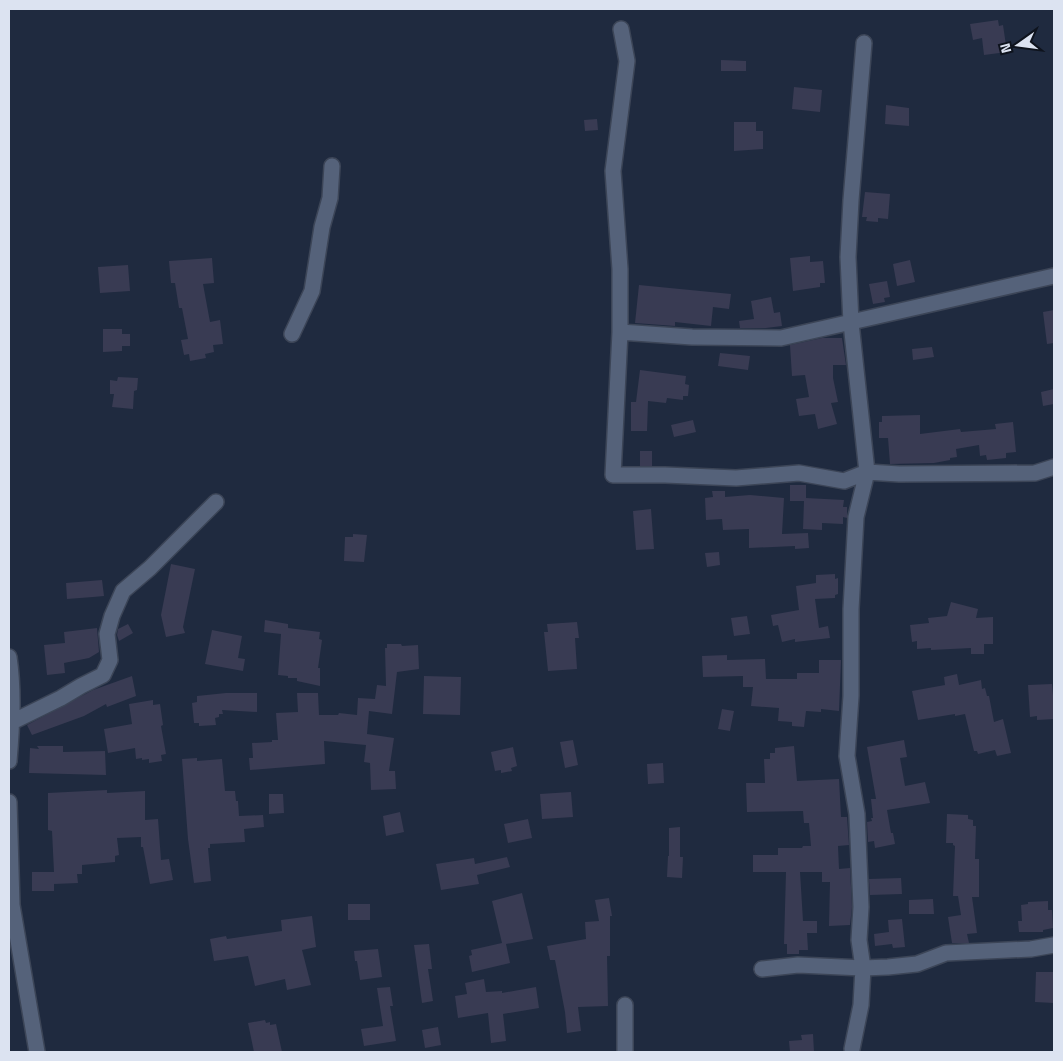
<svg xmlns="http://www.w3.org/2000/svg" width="1063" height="1061" font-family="'Titillium Web',sans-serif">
  <rect width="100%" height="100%" fill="#1f2a3f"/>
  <path fill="#393b53" d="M998,20L999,26L1003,25L1007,52L984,55L982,38L973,40L970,24Z
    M721,60L746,61V71H721Z
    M794,87L822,90L820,112L792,109Z
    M886,105L909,108V126L885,124Z
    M597,119L598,130L585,131L584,120Z
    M734,122H756V131H763V149L734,151Z
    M865,192L890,194L888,219L878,218V222L866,221L867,217H862Z
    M810,256V262L823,261L825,283H820V287L793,291L790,258Z
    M212,258L214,283L203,284L210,322L220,320L223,344L213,345L214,352L205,354L206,358L190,361L189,354L184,355L181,340L188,339L182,308H179L175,283H171L169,261Z
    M910,260L915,282L897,286L893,264Z
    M128,265L130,291L100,293L98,267Z
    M887,281L890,297L884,298L885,302L873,304L869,284Z
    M639,285L731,294L729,309L713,307L711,326L675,322V326L635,323Z
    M771,297L774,313L780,312L782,326L766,328H740L739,321L754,319L751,301Z
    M1054,310V343L1047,344L1043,312Z
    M103,329H122V334H130V346H122V351L103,352Z
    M822,338H842L846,365H833V378L838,402L831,403L837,424L818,429L815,414L799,416L796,399L809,397L805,375L792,376L790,345Z
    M932,347L934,357L913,360L912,349Z
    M720,353L750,356L748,370L718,366Z
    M640,370L686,376L685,384L689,385L688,396H683V400L667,398L666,403L648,401L647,431H631V402H636Z
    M118,377L138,378L137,390L134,391L133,409L112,407L114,394H110V380L117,381Z
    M1054,389V404L1043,406L1041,392Z
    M920,415V434L960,429L961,432L996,429L995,424L1013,422L1016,452L1006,453V458L987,460L986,455L980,456L979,445L956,449L957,457L950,458V460L934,463L890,464L888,438H879V422H882V416Z
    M693,420L696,432L674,437L671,425Z
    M640,451H652V466H640Z
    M790,485H806V498L844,500L843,507H847V518L843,517V524L822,523V530L803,529L804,501H790Z
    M712,491H725V497L750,495L784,498L782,534L808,533L809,548L795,549V546L749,548V529L723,530L722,519L706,520L705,498L713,497Z
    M651,509L654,549L636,550L633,511Z
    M353,534L367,535L364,562L344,561L345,537H353Z
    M719,552L720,565L707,567L705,553Z
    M171,564L195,569L183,627L185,633L166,637L161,615Z
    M835,574V579L838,578V594L835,595V598L815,599L819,628L828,626L830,638L795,642V639L782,642L778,625L773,626L771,615L799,610L796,586L816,583V575Z
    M102,580L104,596L93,597L92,595L93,597L67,599L66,583Z
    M951,602L978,609L976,618L993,617V644H984V654H971V648L931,650V648L917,649V641L912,642L910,625L929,623L928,618L947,616Z
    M747,616L750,634L734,636L731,618Z
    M265,620L288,624V628L320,632L319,639L322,640L318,668H320V686L297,681V678H288V676L278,675L281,634L264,632Z
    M577,622L579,638H575L577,669L548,671L544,632H548L547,624Z
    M128,624L133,633L119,641L117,635L118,629Z
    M97,628L99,652L89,658L64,663L65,673L47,675L44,645L65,643L64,632Z
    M212,630L242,636L238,658L245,659L243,671L205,664Z
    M387,644H401L402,646L418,645L419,669L397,672L392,714L369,711L367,734L394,738L389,771H395L396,789L371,790L370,763L364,762L366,745L324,741L325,764L250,770L249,758H253L252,743L272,742V740H278L276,713L298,712L297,693H318L319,715H338L339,713L357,715L358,698L375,699L377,685L386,686L385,648H387Z
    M727,655V660L765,659L766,679H797V673H819V660H841L839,711L821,709V712L806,711L804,727L792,726V722L778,721L779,708L751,706L753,687H743V676L703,677L702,656Z
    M957,674L959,685L981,680L982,689L985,688L987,696H989L994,722L1003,719L1011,753L997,756L995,750L978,754L977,751H974L965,714L955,716V714L918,720L912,691L945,685L944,677Z
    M132,676L136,696L107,707L106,704L84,716L32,735L27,725L93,690Z
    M424,676L461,677L460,715L423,714Z
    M1052,684L1053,695H1054V719L1037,720V716L1030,717L1028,685Z
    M226,693H257V712L222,710L223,714H219V717L215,718L216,725L199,726V723H194L192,703L197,702V696Z
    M153,700V705L160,704L163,725L161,726L166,754L161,755L162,761L149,763V759L142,760V758L136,759L135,748L108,753L104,729L132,724L129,704Z
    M722,709L734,711L730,731L718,729Z
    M573,740L578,765L565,768L560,742Z
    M904,740L907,757L900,758L905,786L925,782L930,803L887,810L891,833H893L895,844L875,848L874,841L868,842L867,822L872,821L871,818H873L871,799H876L867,747Z
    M37,746H63V752L105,751L106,775L29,773L30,748L39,749Z
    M794,746L797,781L839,779L841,817H847L849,845L838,846L839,869L850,868L852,907L850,925L829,926L830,882H822V872H800L803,921H817V933H807L808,950H799V954H787V944H784L786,872H753V855H778V848H802L803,846H811L809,823H804L803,811L747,812L746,783H765L764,759H770V753H775V748Z
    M513,747L517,766L511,768L512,771L501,773V770L495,771L491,752Z
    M197,758V761L222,759L225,791H235L236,801H238L239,816L263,815L264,827L244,829L245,842L210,844V848H208L211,881L194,883L188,839L182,759Z
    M663,763L664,783L648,784L647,764Z
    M107,790V793L145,791V820L158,819L161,860L169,859L173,880L150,884L143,847H141V837L117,838L119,855L115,856V862L82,865V874H77L78,883L54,884V891H32V872H54L52,831L48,830V793Z
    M571,792L573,817L542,819L540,794Z
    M269,794H283L284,813L269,814Z
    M400,812L404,832L386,836L383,816Z
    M947,814L968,815V819L973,820V826H976L975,859H979V897H972L977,933L967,934L969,943H952L948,917L961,915L958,896H953L955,846L953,845V843H946Z
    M528,819L532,838L508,843L504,824Z
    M680,827V857H683L682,878L667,877L668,856H669V828Z
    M507,857L510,867L477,875L479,884L441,890L436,864L474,858L475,864Z
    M901,878L902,894L870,895L869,879Z
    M522,893L533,939L506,944L510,963L472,972L469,956L472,955L471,950L502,943L492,901Z
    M609,898L612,916H610V956H607L608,1006L578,1007L581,1031L567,1033L565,1012L555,960H550L547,946L586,939L585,922L599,921L595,900Z
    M933,899L934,914H909V900Z
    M1048,901V910H1052L1053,928L1043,930V932H1019L1018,921H1022L1021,905L1028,904V902Z
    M348,904H370V920H348Z
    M312,916L316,947L302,950L311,985L287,990L285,979L255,986L248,956L214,961L210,939L226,936L227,939L282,931L281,920Z
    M902,919L905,947L893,948L892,944L875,946L874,934L889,932L888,920Z
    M429,944L432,969H428L433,1001L422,1003L414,945Z
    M378,949L382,977L360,980L357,961H355L354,951Z
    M1036,972H1054V1003L1035,1002Z
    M484,979L486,992L502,991V993L536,987L539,1008L503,1014L506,1041L491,1043L488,1013L458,1018L455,996L467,994L465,983Z
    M390,987L393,1006H390L396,1041L364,1046L361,1029L383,1026L377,988Z
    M265,1020L266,1023L270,1022V1025L276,1024L282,1052H254L248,1023Z
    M438,1027L441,1045L425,1048L422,1030Z
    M813,1034L814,1052H790L789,1041L802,1040L801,1035Z"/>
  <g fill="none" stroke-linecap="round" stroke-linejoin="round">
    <g stroke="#3c4557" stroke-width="18">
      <path id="minor" d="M621,29L627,61L613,171L620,269V332L613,475H665L736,478L799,473L844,481L867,472L899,474L1035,473L1054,467
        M620,332L692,337L781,338L1054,276
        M292,334L312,291L322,227L330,198L332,166
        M9,657C14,691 12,726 9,761
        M12,722L61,698L81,686L103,675L110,660L107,634L112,616L123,591L150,568L216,502
        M9,802L12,905L37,1052
        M762,969L798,965L863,968L888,967L917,964L946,953L1031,949L1054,945
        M625,1005V1052
        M852,1049L861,1005L863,968L859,940L861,907L857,814L847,756L851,696V609L856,517L867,472L851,323L848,257L851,200L864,43"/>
    </g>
    <use href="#minor" stroke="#55627a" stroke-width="15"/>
  </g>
  <rect width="1063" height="1061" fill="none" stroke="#dce3f1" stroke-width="20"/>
  <g transform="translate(1018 45) rotate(256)" stroke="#0e131d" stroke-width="4" paint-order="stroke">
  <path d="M0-4L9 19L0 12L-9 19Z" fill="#dce3f1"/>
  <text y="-8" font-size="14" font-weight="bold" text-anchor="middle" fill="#dce3f1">N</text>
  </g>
</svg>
